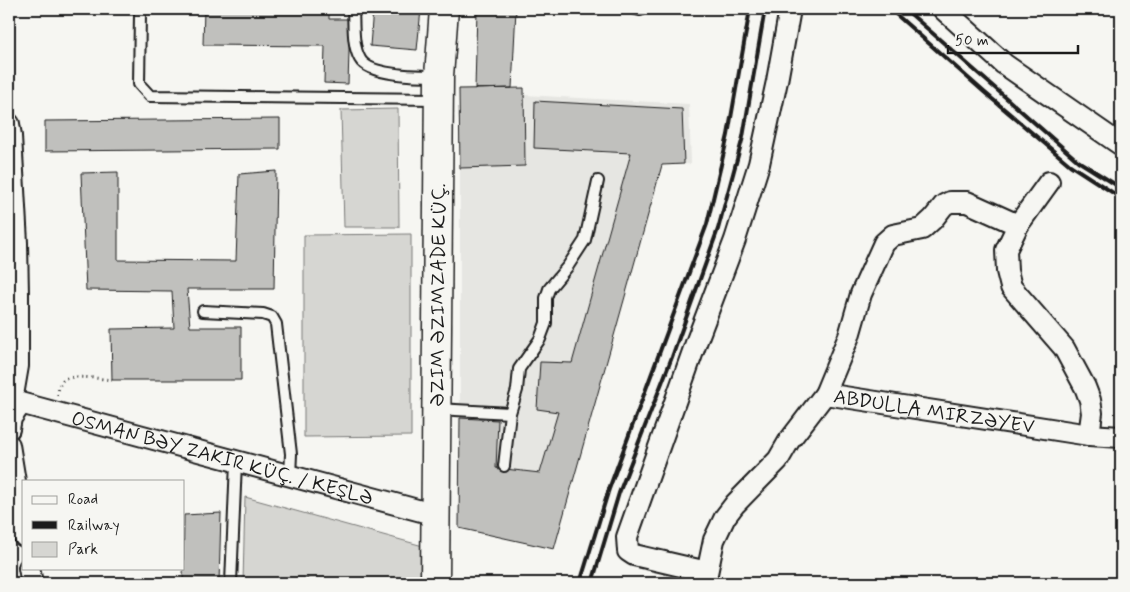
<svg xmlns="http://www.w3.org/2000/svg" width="1130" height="592" font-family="Mynerve,sans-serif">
  <rect width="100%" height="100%" fill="#f6f6f2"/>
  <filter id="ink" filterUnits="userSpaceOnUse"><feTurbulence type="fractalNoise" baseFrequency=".02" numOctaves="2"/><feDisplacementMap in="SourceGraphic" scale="10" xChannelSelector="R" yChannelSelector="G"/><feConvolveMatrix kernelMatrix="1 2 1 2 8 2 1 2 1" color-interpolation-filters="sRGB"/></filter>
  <g filter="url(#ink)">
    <path fill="#e6e6e2" d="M524,95L689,104L691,164L662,165L554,549L459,528L460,418V168L525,166Z"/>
    <path fill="#d6d6d2" stroke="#797977" d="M398,109L399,227H344L341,110Z
      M411,234V436L304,437V235Z
      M245,497L423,546V583H243Z"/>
    <path fill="#c0c0bd" stroke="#1c1c1c" d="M204,9H329V19H350L348,84L324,83L325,46L203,45Z
      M373,9H421L417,50L370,46Z
      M477,9H516L512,88L475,89Z
      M524,88L525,166L460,168L459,89Z
      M535,101L682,109L684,164L662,165L554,549L459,528L460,418L498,420L496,468L540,473L558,412L537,409L540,362L572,363L631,153L534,148Z
      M280,119V149L45,151V121Z
      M276,171L274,289H187L190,327H241V380H112L111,329L174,328L172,291L86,290L81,173L118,172V260L236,261L239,174Z
      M221,513L219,583H183L184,515Z
      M283,579H308V583H283Z"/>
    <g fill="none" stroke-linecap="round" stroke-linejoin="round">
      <g stroke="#1c1c1c" stroke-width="14">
        <path id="lane" d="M353,9C354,24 352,45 360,59C369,76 421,76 438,76
          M636,9L640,10
          M140,14L139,84L150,96L438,99
          M203,311L263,314L272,317L276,324L291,454L290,476
          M437,409L510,413L517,390L519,369L540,339L546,323V298L549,289L568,266L585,240L598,181
          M504,466L510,413
          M231,583L236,462"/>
      </g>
      <g stroke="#1c1c1c" stroke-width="24">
        <g id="street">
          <path d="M943,9L1004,64L1121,145"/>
          <path d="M9,124L11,136L17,243L18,294V366L12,401"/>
          <path d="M1018,225L1049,182"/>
          <path d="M825,394L849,336L861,294L884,243L893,235L922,229L933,219L944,205L950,202H967L1018,225L1006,250L1007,271L1011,287L1064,348L1085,387L1090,400L1092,413L1089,435"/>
          <path id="s1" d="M9,400L436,515"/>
          <path d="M9,429L11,418L21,404"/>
          <path d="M9,445L24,536"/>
          <path d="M29,568L32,583"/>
          <path d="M707,572L634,555L628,551L627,537L696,343L735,240L759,164L777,81L790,9"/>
          <path id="s2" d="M705,583L714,540L725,517L735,504L778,460L789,441L825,394L1089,435L1121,437"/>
        </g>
      </g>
      <g stroke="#1c1c1c" stroke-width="31">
        <g id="secondary">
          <path id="s3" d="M435,583L439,76L444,9"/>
        </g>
      </g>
      <path stroke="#1c1c1c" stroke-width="3" stroke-dasharray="1 4" stroke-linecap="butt" d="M58,395C58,390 59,384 63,380C70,374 102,379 112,380"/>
      <use href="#lane" stroke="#f6f6f2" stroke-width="10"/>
      <use href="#street" stroke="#f6f6f2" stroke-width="20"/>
      <use href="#secondary" stroke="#f6f6f2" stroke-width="28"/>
      <path stroke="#1c1c1c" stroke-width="4" d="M890,9L984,92L1070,165L1121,198
        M905,9L1078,161L1121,188
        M580,583L609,489L707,224L728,135L750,9
        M592,583L619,493L672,357L718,229L743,137L765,9"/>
    </g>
  </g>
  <g text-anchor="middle" stroke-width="4.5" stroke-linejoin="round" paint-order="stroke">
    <g font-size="20" fill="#1c1c1c" stroke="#f6f6f2">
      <text dy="7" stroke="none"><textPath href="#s3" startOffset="288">ƏZIM ƏZIMZADE KÜÇ.</textPath></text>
      <text dy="7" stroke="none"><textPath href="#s2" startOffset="339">ABDULLA MIRZƏYEV</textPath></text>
      <text dy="7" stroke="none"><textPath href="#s1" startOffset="221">OSMAN BƏY ZAKIR KÜÇ. / KEŞLƏ</textPath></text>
    </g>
  </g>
  <rect width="1130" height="592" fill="none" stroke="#f6f6f2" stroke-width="30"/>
  <rect x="15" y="15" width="1100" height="562" fill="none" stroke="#1c1c1c" stroke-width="2" filter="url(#ink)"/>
  <rect x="22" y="480" width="162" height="90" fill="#f6f6f2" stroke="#9f9f9c"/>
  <rect x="32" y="496" width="25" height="8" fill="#f6f6f2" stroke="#9f9f9c"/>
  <text x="68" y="504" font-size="15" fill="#1c1c1c">Road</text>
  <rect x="32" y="521" width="25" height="8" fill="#1c1c1c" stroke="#9f9f9c"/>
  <text x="68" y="530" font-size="15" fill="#1c1c1c">Railway</text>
  <rect x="32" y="542" width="25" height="15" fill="#d6d6d2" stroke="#9f9f9c"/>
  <text x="68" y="554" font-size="15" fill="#1c1c1c">Park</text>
  <path d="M948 45v8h130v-8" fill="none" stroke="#1c1c1c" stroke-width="2.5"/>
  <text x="955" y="45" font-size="15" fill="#1c1c1c" stroke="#f6f6f2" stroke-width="4" paint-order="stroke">50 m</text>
</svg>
